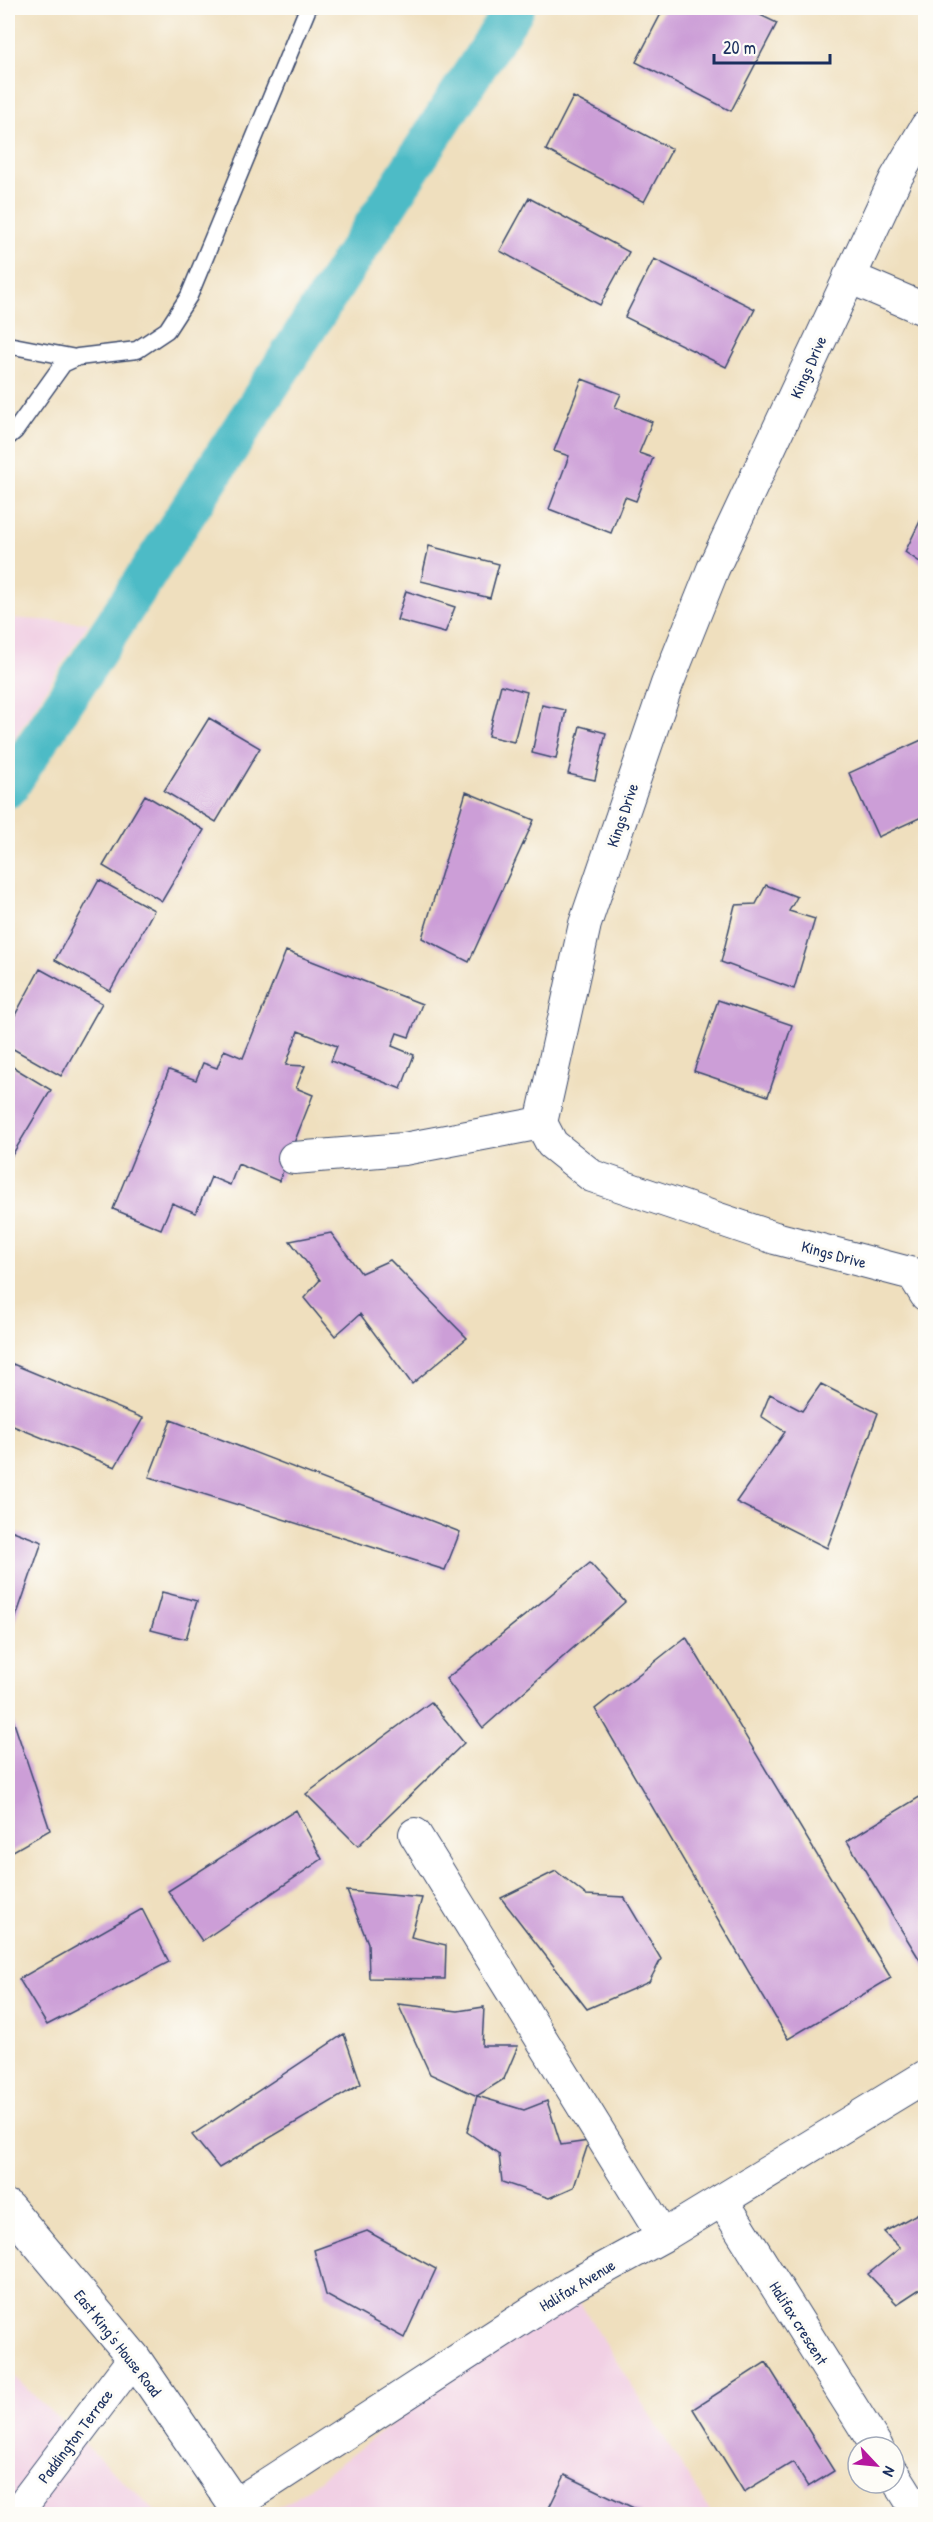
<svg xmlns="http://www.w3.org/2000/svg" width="933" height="2522" font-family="'Patrick Hand',sans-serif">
  <rect width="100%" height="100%" fill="#fdfcf7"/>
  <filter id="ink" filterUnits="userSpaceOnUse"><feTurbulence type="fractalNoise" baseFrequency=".0167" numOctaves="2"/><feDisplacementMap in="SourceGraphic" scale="12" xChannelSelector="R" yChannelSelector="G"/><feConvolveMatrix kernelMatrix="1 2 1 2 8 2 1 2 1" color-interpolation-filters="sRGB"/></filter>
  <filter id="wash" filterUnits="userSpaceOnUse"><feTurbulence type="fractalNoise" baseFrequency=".008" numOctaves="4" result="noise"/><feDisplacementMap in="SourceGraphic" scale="24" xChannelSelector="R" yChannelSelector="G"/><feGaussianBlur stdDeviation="1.35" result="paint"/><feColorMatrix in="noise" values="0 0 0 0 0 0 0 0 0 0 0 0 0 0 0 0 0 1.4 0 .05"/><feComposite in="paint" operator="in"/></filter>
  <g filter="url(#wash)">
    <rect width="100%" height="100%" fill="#efdfbe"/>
    <path fill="#f1d0e4" d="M8,618L89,623L8,748Z
      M570,2287L712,2514H265L295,2498Z
      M8,2371L158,2514H8Z"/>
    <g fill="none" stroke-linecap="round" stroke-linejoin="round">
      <path stroke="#4dbbc6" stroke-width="40" d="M8,788L515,8"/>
    </g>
    <g id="blocks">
      <path fill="#cc9ed7" d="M664,8H764L760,15L777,23L731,111L636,62Z
        M573,97L672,149L644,202L546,150Z
        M529,198L629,252L600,305L500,251Z
        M654,259L755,309L726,367L625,317Z
        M582,379L621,394L615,407L652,422L639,453L653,458L636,501L625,497L611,533L549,509L569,456L554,451Z
        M926,509V566L905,552Z
        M429,546L499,564L490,598L421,581Z
        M406,591L455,607L445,633L397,620Z
        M501,685L527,692L514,742L488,736Z
        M542,705L566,710L556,759L532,753Z
        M209,718L260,748L216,822L164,791Z
        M580,726L606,733L595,780L568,774Z
        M926,738V815L878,837L849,773Z
        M466,792L534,820L469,962L422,938Z
        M145,795L204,830L162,901L103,866Z
        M99,880L154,910L110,991L55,960Z
        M766,885L797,897L789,911L815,919L794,989L721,962L735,905L756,904Z
        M286,951L422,1004L409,1037L397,1033L392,1046L414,1055L401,1089L331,1061L337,1046L298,1031L286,1065L305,1066L296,1088L313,1095L279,1181L238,1164L230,1185L211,1177L196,1213L172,1203L161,1229L113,1209L169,1070L196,1080L203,1063L217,1068L224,1050L243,1058Z
        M40,969L102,1003L61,1076L8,1046V1028Z
        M718,1000L792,1025L768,1096L694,1071Z
        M8,1064L51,1090L11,1157L8,1155Z
        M331,1233L361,1273L390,1260L467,1338L412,1384L360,1314L335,1336L304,1298L320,1280L290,1241Z
        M8,1362L143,1418L115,1467L8,1424Z
        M821,1384L878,1413L827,1548L736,1502L785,1432L761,1416L770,1394L802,1411Z
        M171,1420L460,1532L445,1570L149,1477Z
        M8,1529L42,1542L8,1640Z
        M590,1563L625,1602L483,1728L446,1679Z
        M162,1592L197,1601L186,1639L151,1630Z
        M686,1637L891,1978L788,2039L595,1709Z
        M431,1702L464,1743L358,1846L306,1794Z
        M8,1705L50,1830L8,1854Z
        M926,1793V1970L847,1841Z
        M296,1810L322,1859L202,1941L168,1891Z
        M556,1871L586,1895L624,1897L661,1959L649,1982L587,2009L501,1898Z
        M347,1891L422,1898L411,1937L446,1945L445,1979L369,1978L368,1943Z
        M142,1909L169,1962L47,2025L19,1979Z
        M398,2004L458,2011L484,2007L482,2046H518L504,2079L477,2096L430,2074Z
        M344,2034L361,2084L219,2168L192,2135Z
        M477,2096L524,2110L547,2101L561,2145L589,2141L574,2187L549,2198L502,2182L499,2154L467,2132Z
        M926,2209V2285L897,2304L868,2274L900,2248L884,2232Z
        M367,2231L436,2269L404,2338L326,2295L314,2250Z
        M766,2362L834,2471L808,2487L793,2462L744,2492L693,2409Z
        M565,2475L642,2512L640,2514H546Z"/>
    </g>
  </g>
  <g filter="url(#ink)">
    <use href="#blocks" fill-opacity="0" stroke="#3b496c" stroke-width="1.5"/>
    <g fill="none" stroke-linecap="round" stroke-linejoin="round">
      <g stroke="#3b496c" stroke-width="19">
        <path id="lane" d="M8,345L76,358
          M8,437L15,431L63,364L78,357L137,350L167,330L189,296L308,8"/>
      </g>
      <g stroke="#3b496c" stroke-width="34">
        <path id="street" d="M926,127L896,178L713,569L667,684L585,924L541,1123L552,1144L592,1176L775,1238L913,1274L926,1295
          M849,277L926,310
          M294,1158L404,1149L541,1123
          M415,1834L663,2236
          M722,2200L877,2447
          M894,2474L909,2498L926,2510
          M235,2505L570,2287L663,2236L926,2076
          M16,2514L134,2358"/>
      </g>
      <g stroke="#3b496c" stroke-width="35">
        <path id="secondary" d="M8,2207L134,2358L241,2514"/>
      </g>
      <use href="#lane" stroke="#fff" stroke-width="16"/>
      <use href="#street" stroke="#fff" stroke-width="32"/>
      <use href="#secondary" stroke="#fff" stroke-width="33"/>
    </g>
  </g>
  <g text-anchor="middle" stroke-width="6" stroke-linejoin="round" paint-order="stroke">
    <g font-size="16" fill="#1b2f5e" stroke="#fdfcf7">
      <text transform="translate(808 367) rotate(-66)" y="6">Kings Drive</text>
      <text transform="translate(622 815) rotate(-71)" y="6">Kings Drive</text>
      <text transform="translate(834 1254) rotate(15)" y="6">Kings Drive</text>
      <text transform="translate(577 2285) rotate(-31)" y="6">Halifax Avenue</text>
      <text transform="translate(799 2323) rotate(58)" y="6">Halifax crescent</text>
      <text transform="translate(118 2343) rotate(52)" y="6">East King's House Road</text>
      <text transform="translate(75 2436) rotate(-53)" y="6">Paddington Terrace</text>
    </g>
  </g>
  <rect width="933" height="2522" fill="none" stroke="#fdfcf7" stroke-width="30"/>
  <g transform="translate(876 2465) rotate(116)"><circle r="28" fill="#fdfcf7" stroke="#a3aaba" stroke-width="1.5"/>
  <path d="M0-4.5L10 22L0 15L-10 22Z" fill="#b5179e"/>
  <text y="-9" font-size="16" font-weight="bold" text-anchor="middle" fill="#1b2f5e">N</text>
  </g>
  <path d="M714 54v9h116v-9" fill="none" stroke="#1b2f5e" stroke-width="3"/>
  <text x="723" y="54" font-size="18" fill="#1b2f5e" stroke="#fdfcf7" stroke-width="4.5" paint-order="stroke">20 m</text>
</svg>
